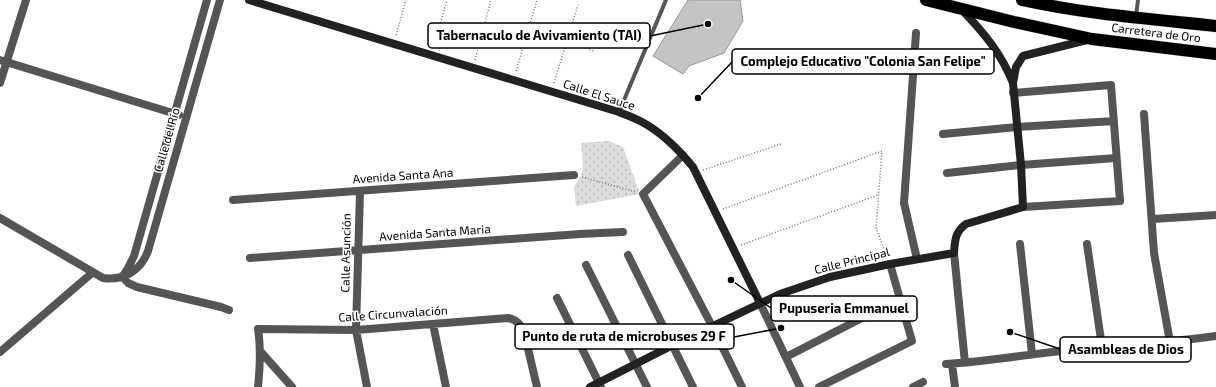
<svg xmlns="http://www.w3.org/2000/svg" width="1216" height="387" font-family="'Exo 2',sans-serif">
  <defs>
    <pattern id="grass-dots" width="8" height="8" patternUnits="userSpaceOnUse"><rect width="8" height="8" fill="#dcdcdc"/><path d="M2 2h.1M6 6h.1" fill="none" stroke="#bbb" stroke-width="1.8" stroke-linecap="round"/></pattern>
  </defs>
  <rect width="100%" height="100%" fill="#fff"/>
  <path fill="url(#grass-dots)" d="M609,141L623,147L640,194L576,206L574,186C587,173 582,160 581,143Z"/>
  <path fill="#c4c4c4" stroke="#999" d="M688,0H740L743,21L724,53L689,66L683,74L653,56Z"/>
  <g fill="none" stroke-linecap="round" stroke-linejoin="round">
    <g stroke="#dbdbdb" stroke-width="13">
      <path id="highway" d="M926,0L1014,22L1092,39L1216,54
        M1022,0C1085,14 1151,19 1216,26"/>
    </g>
    <path stroke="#777" stroke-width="1.5" stroke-dasharray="1 2" stroke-linecap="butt" d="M396,35L406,0
      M567,41L594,51
      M434,46L447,0
      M475,60L491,0
      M516,71L537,0
      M554,83L578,5
      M703,170L781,144
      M582,177L636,192
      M723,209L882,151L876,228L886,255
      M741,245L878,195"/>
    <path stroke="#555" stroke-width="4" d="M1136,16L1138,0
      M619,112L666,0"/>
    <path stroke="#555" stroke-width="8" d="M916,33L904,203L917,259
      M0,60L179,115
      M0,83L26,0
      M1013,93L1111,85L1120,201L1023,207
      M1144,114L1154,253L1170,342
      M943,134L1017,127L1114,121
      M683,155L643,194L712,326L742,387
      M947,173L1021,165L1116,158
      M360,191L356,330L367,387
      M233,200L574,175
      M0,218L103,278C124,281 141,270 148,251L220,0
      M1153,219L1216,215
      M1020,244L1032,354
      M1087,244L1102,347
      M954,253L965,363
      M628,255L693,387
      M250,258L580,234L623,232
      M586,265L647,387
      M122,276L128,283L137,287L221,307L229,310
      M123,276L128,268L134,256L207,0
      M557,298L601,387
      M760,303L800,387
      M433,324L446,387
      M260,351L292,387
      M0,352L92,273
      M786,357L899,299
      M946,364C984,362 1022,355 1061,351C1113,346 1164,343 1216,336
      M952,364L955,387
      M258,387C260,368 261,348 258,329L356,330L508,318C517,320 520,324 524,332L537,387
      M819,387L912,341L890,264
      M913,387L923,382"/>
    <path stroke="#222" stroke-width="8" d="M249,0L619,112C626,115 635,118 642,122C661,132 679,150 693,167L760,303
      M962,10C984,33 1001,53 1013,83
      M590,387L673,345L780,294L830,277L890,264L954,253C955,240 955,232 966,224L1023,207L1021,165L1013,83L1016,67L1023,56L1087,40"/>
    <use href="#highway" stroke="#000" stroke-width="12"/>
  </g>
  <g text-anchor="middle" stroke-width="3" stroke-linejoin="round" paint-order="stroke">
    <g font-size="12" fill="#000" stroke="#fff">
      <text transform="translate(1156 33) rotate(7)" y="4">Carretera de Oro</text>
      <text transform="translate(599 95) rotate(18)" y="4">Calle El Sauce</text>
      <text transform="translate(167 140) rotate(-74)" y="4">Calle del Río</text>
      <text transform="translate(403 176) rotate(-4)" y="4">Avenida Santa Ana</text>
      <text transform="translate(435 233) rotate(-4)" y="4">Avenida Santa Maria</text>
      <text transform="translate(346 253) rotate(-89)" y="4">Calle Asunción</text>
      <text transform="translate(852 261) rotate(-14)" y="4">Calle Principal</text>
      <text transform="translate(393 314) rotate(-4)" y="4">Calle Circunvalación</text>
    </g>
  </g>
  <path fill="none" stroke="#000" stroke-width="1.5" d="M708 24L650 36M698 98L732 62M731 280L771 308M781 328L734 337M1010 332L1060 349"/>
  <g fill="#000" stroke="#fff" stroke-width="1.5">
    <circle cx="708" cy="24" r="4"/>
    <circle cx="698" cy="98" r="4"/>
    <circle cx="731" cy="280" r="4"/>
    <circle cx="781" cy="328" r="4"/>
    <circle cx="1010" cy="332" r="4"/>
  </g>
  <g fill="#fff" stroke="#000" stroke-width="1.5">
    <rect x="428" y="23" width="222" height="25" rx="4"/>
    <rect x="732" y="49" width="262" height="25" rx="4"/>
    <rect x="771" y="296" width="146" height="25" rx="4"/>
    <rect x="515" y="324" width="219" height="25" rx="4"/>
    <rect x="1060" y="337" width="131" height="25" rx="4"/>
  </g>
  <g font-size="13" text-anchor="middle" font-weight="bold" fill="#000">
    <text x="539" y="40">Tabernaculo de Avivamiento (TAI)</text>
    <text x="863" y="66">Complejo Educativo "Colonia San Felipe"</text>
    <text x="844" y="313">Pupuseria Emmanuel</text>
    <text x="624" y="341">Punto de ruta de microbuses 29 F</text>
    <text x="1126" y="354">Asambleas de Dios</text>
  </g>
</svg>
